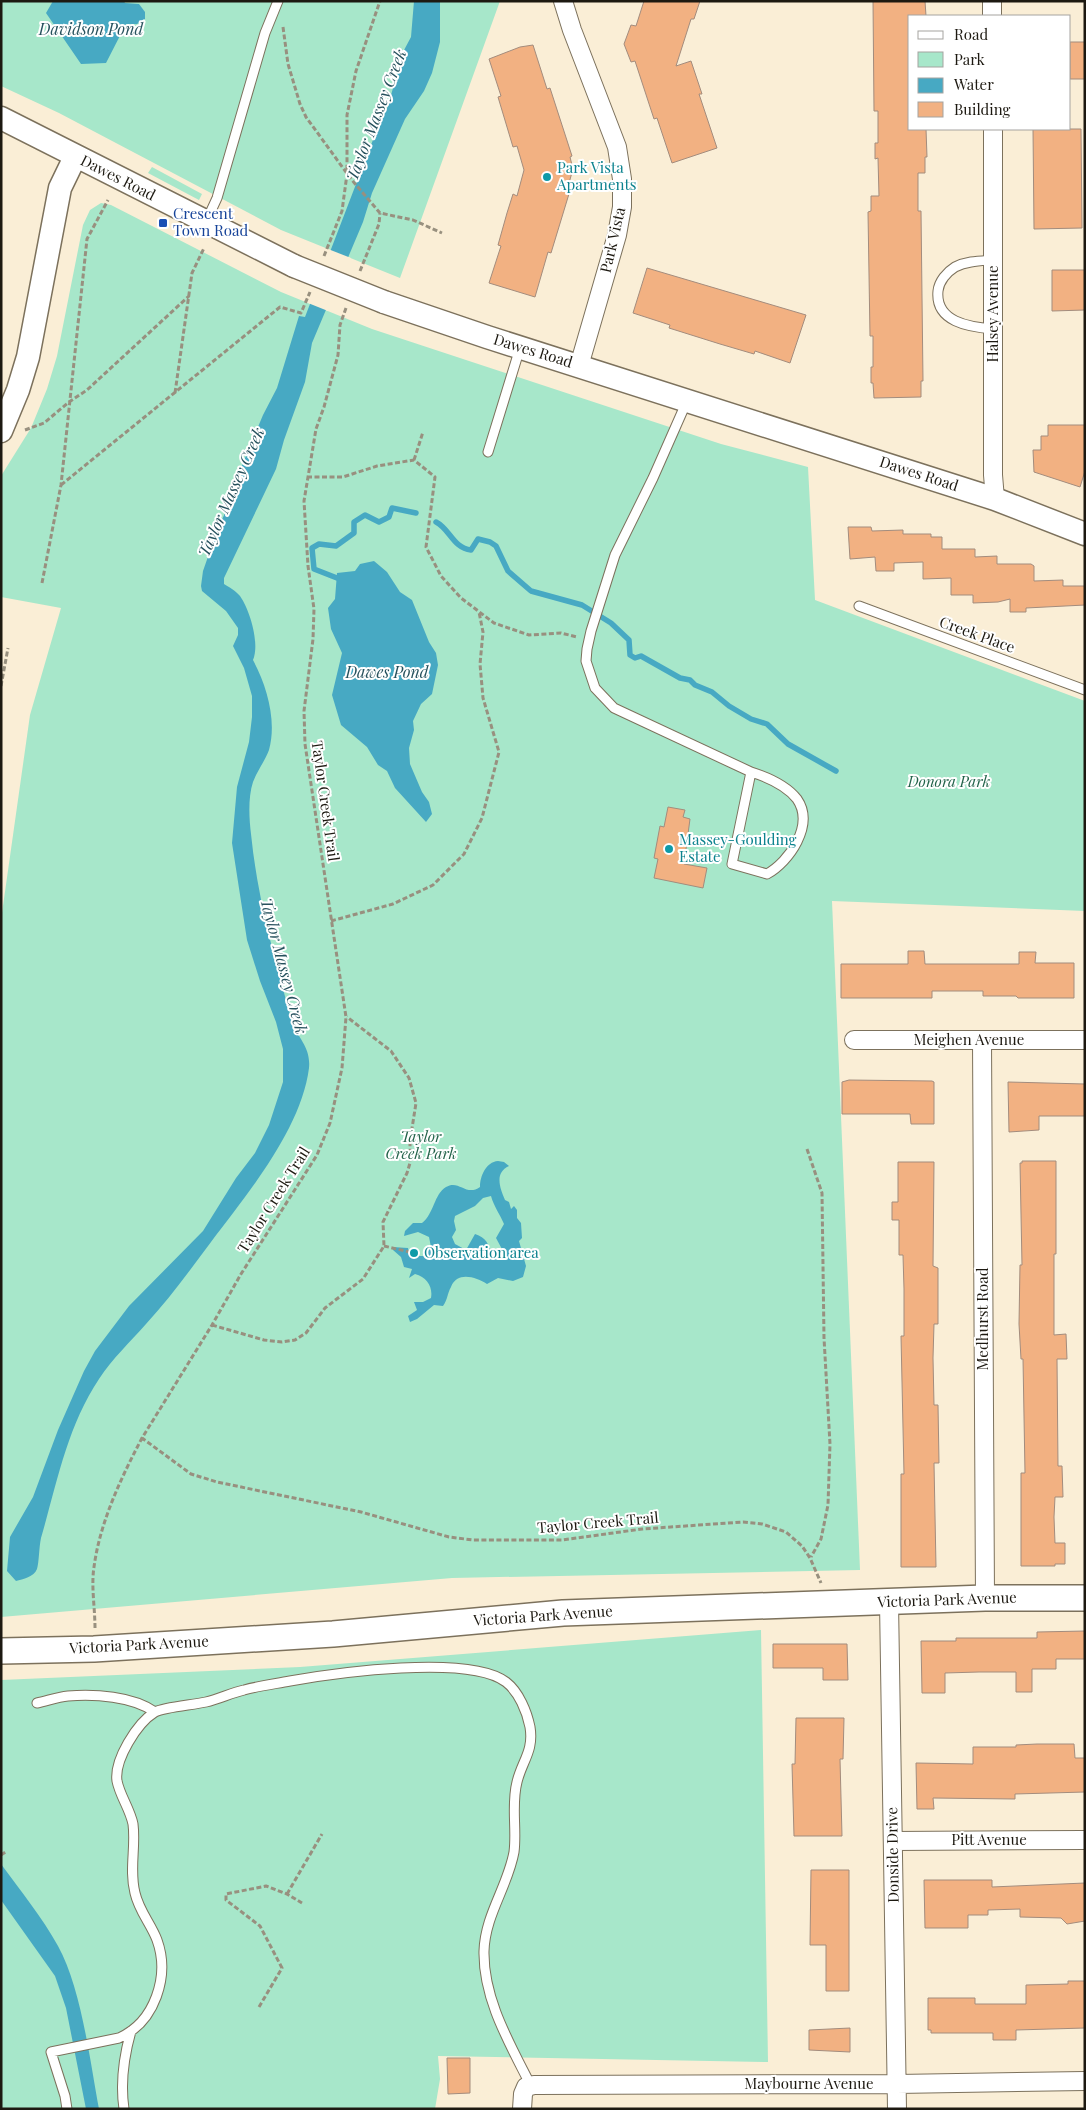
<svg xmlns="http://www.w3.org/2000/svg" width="1086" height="2110" font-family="'Playfair Display',serif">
  <rect width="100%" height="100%" fill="#faeed6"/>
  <path fill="#a7e7ca" d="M1,1H500L400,278L281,230L59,113L1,86Z
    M152,167L202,194L199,200L148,173Z
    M101,203L111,205L281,292L372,329L721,444L808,467L815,600L1085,701V911L832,901L860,1570L452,1578L1,1617V920L30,715L61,608L1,597V476L31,428L47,389L57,356L83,225L90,210Z
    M761,1630L768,2062L438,2056L440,2079L435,2109H1V1680L300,1667Z"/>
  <path fill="#47a9c3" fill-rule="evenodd" d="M53,1H124L125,3L139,4L145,12V19L137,24H126L106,63L81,64L46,13Z
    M414,1H440V42L432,73L424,91L405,119L372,193L363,222L312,343L305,382L284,440L276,469L224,578V584C229,587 236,591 240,596C250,610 260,644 253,660C267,686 277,721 269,750C265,761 257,771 253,782C248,797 249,818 251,834C257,896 275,961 292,1021C298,1039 311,1047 309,1068C301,1130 247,1194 211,1242C190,1270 170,1298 146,1324C130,1342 113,1358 99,1379C67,1427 57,1483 41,1538C39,1547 39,1563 37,1569C34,1577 23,1579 16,1581L7,1571L10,1537L33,1497L58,1430L84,1371L95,1351L129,1306L203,1231L236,1178L255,1153L269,1125L283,1082V1049L276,1022L260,981L247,940L232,843L237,787L249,742L252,717V696L244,668L233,646L238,635V628L226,611L202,591L201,586L203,571L218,528L226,511L233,487L263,415L277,388L299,316L305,317L376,132L388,106L403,52L411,37Z
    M374,561L387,572L400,592L412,600L429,642L436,653L438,665L432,694L421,704L413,721L414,730L409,748L410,764L422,792L429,802L432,814L426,822L395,788L387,771L378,765L367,747L341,725L332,695L342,653L331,629L328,608L335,599L337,573L355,571L360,564Z
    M498,1161L504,1162L509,1166C494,1173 500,1188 505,1200L509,1202L511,1209L514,1206L517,1210V1218L521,1223L522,1238L519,1241L526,1266L523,1277L513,1281L498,1278L487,1284C476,1277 457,1271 451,1287C447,1294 448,1299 443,1306L434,1305L417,1319L410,1322L408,1316L417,1310L414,1302H423L431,1298C433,1287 427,1277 415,1274L409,1278L412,1269L404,1267L401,1257L393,1250L392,1247L408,1248L409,1253L413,1256H424L431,1247L429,1237L418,1232L404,1236L405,1231L413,1223H422C434,1214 434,1194 446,1187C459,1179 466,1197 480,1187C480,1176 486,1162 498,1161ZM491,1196C494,1207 500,1214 504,1224L496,1238L503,1251L497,1257L491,1255C489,1243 486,1238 475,1234L466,1250L455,1244L452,1237L456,1230L454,1221L455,1216L475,1206L483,1198Z
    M1,1864C20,1890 42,1917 58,1946C81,1987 90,2061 99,2109H86L66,2008L55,1976L1,1900Z"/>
  <path fill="#faeed6" d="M328,249L351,258L328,311L308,303Z"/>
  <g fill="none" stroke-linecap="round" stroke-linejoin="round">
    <path stroke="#47a9c3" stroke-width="5.5" d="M436,522C450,529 453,548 471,550L478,539L490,542L496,546L508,571L531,591L582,605L611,623L629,640L630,655L635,658L641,656L680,678L690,680L695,685L712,692L729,706L751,719L767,724L788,744L836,771
      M337,578L314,569L312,548L319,544L336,546L354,533V522L365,515L379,522L389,517L392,508L416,513"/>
  </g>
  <path fill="#f2b182" stroke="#a38c7d" d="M644,1H700L694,19H691L676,66L691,61L702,94H699L717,148L672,163L657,118L654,119L635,61L631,62L624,44L631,25L636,26Z
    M873,1H925L926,16H910V129H926L927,157H925V173H918V211H921L923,381H921V397L874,398L873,383H871V367H873V336H870L868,212L871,211V196H879L878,158L875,159V143H878V111H874Z
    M1070,42H1085V79H1070Z
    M533,45L547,89L550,88L572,156L570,157L573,169L569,183L572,184L551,253L548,252L535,297L489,283L501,246L498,245L507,213L513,194L517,196L524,170L517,146L513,147L498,97L501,96L489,59L520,47Z
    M1033,129H1081L1082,228L1034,229Z
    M647,268L806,315L790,363L755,351L754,354L720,344L669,328L670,325L633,313Z
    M1052,270H1085V310L1052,311Z
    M1048,425H1085V471L1080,487L1034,472L1033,450H1041V436H1048Z
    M848,527H871L872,531L903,530V534H931V537H942V549H975V557L997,556V564H1031L1034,566V581L1063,580V586H1085V605L1026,608V612H1010V599L998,602L973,603V595H951V578L923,579V562L894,563V571H876L875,557L850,559Z
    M668,807L685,810L683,817L690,819L684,864L707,868L703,888L654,878L658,859L654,858L660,826L664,827Z
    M908,951H924L925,964H1019V952H1036L1035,963H1074V998H1018L1016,996H983V991H932V998H841V964H908Z
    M849,1080L932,1081L934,1082V1124H911L910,1114H842V1082Z
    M1008,1082L1085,1084V1116H1039V1130L1009,1132Z
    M1022,1161H1056V1254H1054V1335L1066,1334L1067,1359H1057L1058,1466H1062L1063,1497H1055L1054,1517L1055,1543H1065V1564H1055V1566H1021V1473H1025L1023,1359H1021L1019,1324L1020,1265H1022L1020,1163H1022Z
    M898,1162H934L933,1266L938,1268V1324H934L933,1358L934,1405H938L939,1463H934L936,1567H901V1474H904L901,1336H904V1289L903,1255H899V1220H892V1202H898Z
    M1085,1631V1659H1056V1669H1032V1692H1016V1672H979L945,1673V1693H922L921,1641H956V1638H1037V1632Z
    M773,1644H847L848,1680H823V1668H773Z
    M796,1718H844L843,1759H840L842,1836H794L792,1764H795Z
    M1037,1744H1074L1075,1758H1085V1792L1015,1794V1799L933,1798L934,1809H917L916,1763L973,1764V1747H1016V1745Z
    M811,1870H849V1991H826V1945H810Z
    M924,1880H992V1887L1085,1883V1921L1067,1924L1061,1918L1020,1917V1909L988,1910V1915H968V1928H925Z
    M1068,1981H1085V2028L1016,2030V2040H993V2033H931V2030H928V1998H975V2004H1026V1985L1068,1984Z
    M850,2028V2052L809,2050V2030Z
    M447,2058H470V2093L448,2094Z"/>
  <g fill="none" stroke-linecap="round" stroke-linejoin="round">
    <g stroke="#7c715c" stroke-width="11">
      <path id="service" d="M206,222L217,198L265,33L278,1
        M993,260C980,261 967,261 955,267C947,272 939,281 938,291C935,322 969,327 993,329
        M687,401L653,478L615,555L591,631L587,649L586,661L595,688L614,708L751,772C767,777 786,785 797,799C815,825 789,862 767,874L732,864L751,772
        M488,452L520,348
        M859,606L1085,690
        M37,1703C47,1701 57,1697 68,1696C95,1694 132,1696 155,1712
        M67,2109L65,2096L51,2052L119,2038C155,2022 170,1976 157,1940C151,1924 139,1911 135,1893C129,1870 136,1847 133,1824C130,1809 120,1796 117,1781C114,1760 137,1723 155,1712C165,1707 193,1705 206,1702C219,1699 231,1693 244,1690C259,1686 274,1684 290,1681C335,1673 469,1654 506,1682C519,1692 527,1712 530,1727C534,1751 522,1761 517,1782C511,1805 517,1829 514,1852C508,1886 485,1915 484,1951C483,1999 510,2044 531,2086
        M124,2109C120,2082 124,2056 131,2031"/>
    </g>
    <g stroke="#7c715c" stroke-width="20">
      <path id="minor" d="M563,1L572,30L617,147L622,179V207L617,235L579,366
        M992,16V1
        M993,129V475L995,499
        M854,1040H1085
        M982,1040L985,1598
        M889,1602L897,2109
        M893,1841L1085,1840
        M522,2109L523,2094L526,2087L534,2085L897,2084L1085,2081"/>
    </g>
    <g stroke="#7c715c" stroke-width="25">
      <path id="tertiary" d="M1,118L294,266
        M384,302L487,337L995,499L1085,534
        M1,431L18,390L28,357L60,188L75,157"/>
    </g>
    <g stroke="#7c715c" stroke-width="28">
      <path id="secondary" d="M1,1651L94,1649L333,1634L563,1613L985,1598H1085"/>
    </g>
    <path stroke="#98907f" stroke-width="3" stroke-dasharray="5 2.5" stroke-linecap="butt" d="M283,27L288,64L300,104L306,117L351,179L380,213L413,220L442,233
      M324,256L342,211L347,174V115L356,71L380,1
      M360,271L379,224L380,213
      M346,308L340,325L338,355L324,407L316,429L304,501L308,566L314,609L313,639L304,711L305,744L346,1017L342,1068L330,1123L317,1155L241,1274L212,1325L142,1438L191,1474L217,1482L361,1512L449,1537L473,1540H562L642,1529L743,1522L762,1524L786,1532L802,1546L810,1558L821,1583
      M175,393L192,273L204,248
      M25,430L44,423L69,402L87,390L189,296
      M414,460L423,432
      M307,477H343L377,466L414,460L435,477L426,547L441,576L461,598L494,623L529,635L561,633L577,637
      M61,485L280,307L301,313L310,292
      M42,583L61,485L87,239L108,200
      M1,686L8,648
      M331,921L393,904L433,885L464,854L482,818L499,752L483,698L480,664L483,632L479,612
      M807,1149L822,1193L824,1338L830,1444L828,1505L821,1539L811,1557
      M384,1246L414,1253
      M212,1325L264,1340L282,1342L295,1340L306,1333L325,1308L363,1279L384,1246L383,1222L407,1173L410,1163V1141L416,1103L409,1078L391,1051L347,1017
      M95,1628C95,1608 91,1586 94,1567C100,1522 121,1478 142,1438
      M1,1855L7,1851
      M287,1894L322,1834
      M259,2007L282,1968L260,1926L226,1900V1894L266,1886L287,1894L302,1903"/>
    <use href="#service" stroke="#fff" stroke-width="9"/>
    <use href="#minor" stroke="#fff" stroke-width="18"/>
    <use href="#tertiary" stroke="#fff" stroke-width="22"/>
    <use href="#secondary" stroke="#fff" stroke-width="25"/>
    <g stroke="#7c715c" stroke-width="25" stroke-linecap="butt">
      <path id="tertiary-bridge" d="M294,266L384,302"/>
    </g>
    <use href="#tertiary-bridge" stroke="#fff" stroke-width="22"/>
  </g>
  <g fill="#0f9aa8" stroke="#fff" stroke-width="2">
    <circle cx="547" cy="177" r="5"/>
    <circle cx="669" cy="849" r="5"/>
    <circle cx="414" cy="1253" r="5"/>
  </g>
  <rect fill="#1a4fb4" stroke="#fff" stroke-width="2" x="158" y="218" width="10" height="10" rx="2.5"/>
  <g text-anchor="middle" stroke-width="4" stroke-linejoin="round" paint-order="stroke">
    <g font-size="15" fill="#0d838f" stroke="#fff" text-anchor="start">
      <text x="557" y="173">Park Vista<tspan x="557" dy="17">Apartments</tspan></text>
      <text x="679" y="845">Massey-Goulding<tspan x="679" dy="17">Estate</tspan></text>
      <text x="424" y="1258">Observation area</text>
    </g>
    <g font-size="15" fill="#1d1911" stroke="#fff">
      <text transform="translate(118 178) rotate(27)" y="5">Dawes Road</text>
      <text transform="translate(613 240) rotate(-77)" y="5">Park Vista</text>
      <text transform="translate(993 314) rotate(-90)" y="5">Halsey Avenue</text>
      <text transform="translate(533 351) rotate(17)" y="5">Dawes Road</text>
      <text transform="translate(919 474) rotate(18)" y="5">Dawes Road</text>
      <text transform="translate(977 635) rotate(20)" y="5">Creek Place</text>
      <text transform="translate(325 801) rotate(82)" y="5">Taylor Creek Trail</text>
      <text x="969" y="1045">Meighen Avenue</text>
      <text transform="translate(274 1200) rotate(-58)" y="5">Taylor Creek Trail</text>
      <text transform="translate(983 1319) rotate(-90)" y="5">Medhurst Road</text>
      <text transform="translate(598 1523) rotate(-5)" y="5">Taylor Creek Trail</text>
      <text transform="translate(947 1600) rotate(-2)" y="5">Victoria Park Avenue</text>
      <text transform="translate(543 1616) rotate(-4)" y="5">Victoria Park Avenue</text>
      <text transform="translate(139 1645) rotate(-3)" y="5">Victoria Park Avenue</text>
      <text x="989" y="1845">Pitt Avenue</text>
      <text transform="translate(893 1855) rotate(-91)" y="5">Donside Drive</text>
      <text x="809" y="2089">Maybourne Avenue</text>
    </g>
    <g font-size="15" fill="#164399" stroke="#fff" text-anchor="start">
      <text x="173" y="219">Crescent<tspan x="173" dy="17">Town Road</tspan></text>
    </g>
    <g font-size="15" font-style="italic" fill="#23634a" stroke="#fff">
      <text x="949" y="787">Donora Park</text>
      <text x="421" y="1142">Taylor<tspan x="421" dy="17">Creek Park</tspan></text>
    </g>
    <g font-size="16" font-style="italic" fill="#26515d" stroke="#fff">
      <text x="91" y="35">Davidson Pond</text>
      <text transform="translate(376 115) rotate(-69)" y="6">Taylor Massey Creek</text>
      <text transform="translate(231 492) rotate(-66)" y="6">Taylor Massey Creek</text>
      <text x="387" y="678">Dawes Pond</text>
      <text transform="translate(284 966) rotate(75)" y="6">Taylor Massey Creek</text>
    </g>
  </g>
  <rect width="1086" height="2110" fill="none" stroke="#1d1911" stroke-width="5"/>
  <rect x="908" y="15" width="162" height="115" fill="#ffffff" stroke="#a5a3a0"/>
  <rect x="918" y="31" width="25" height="8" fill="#ffffff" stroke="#a5a3a0"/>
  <text x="954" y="40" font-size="15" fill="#1d1911">Road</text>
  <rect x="918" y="52" width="25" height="15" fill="#a7e7ca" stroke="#a5a3a0"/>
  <text x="954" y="65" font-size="15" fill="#1d1911">Park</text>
  <rect x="918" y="78" width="25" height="15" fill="#47a9c3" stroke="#a5a3a0"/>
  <text x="954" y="90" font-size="15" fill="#1d1911">Water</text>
  <rect x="918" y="102" width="25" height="15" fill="#f2b182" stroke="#a5a3a0"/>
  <text x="954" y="115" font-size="15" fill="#1d1911">Building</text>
</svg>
